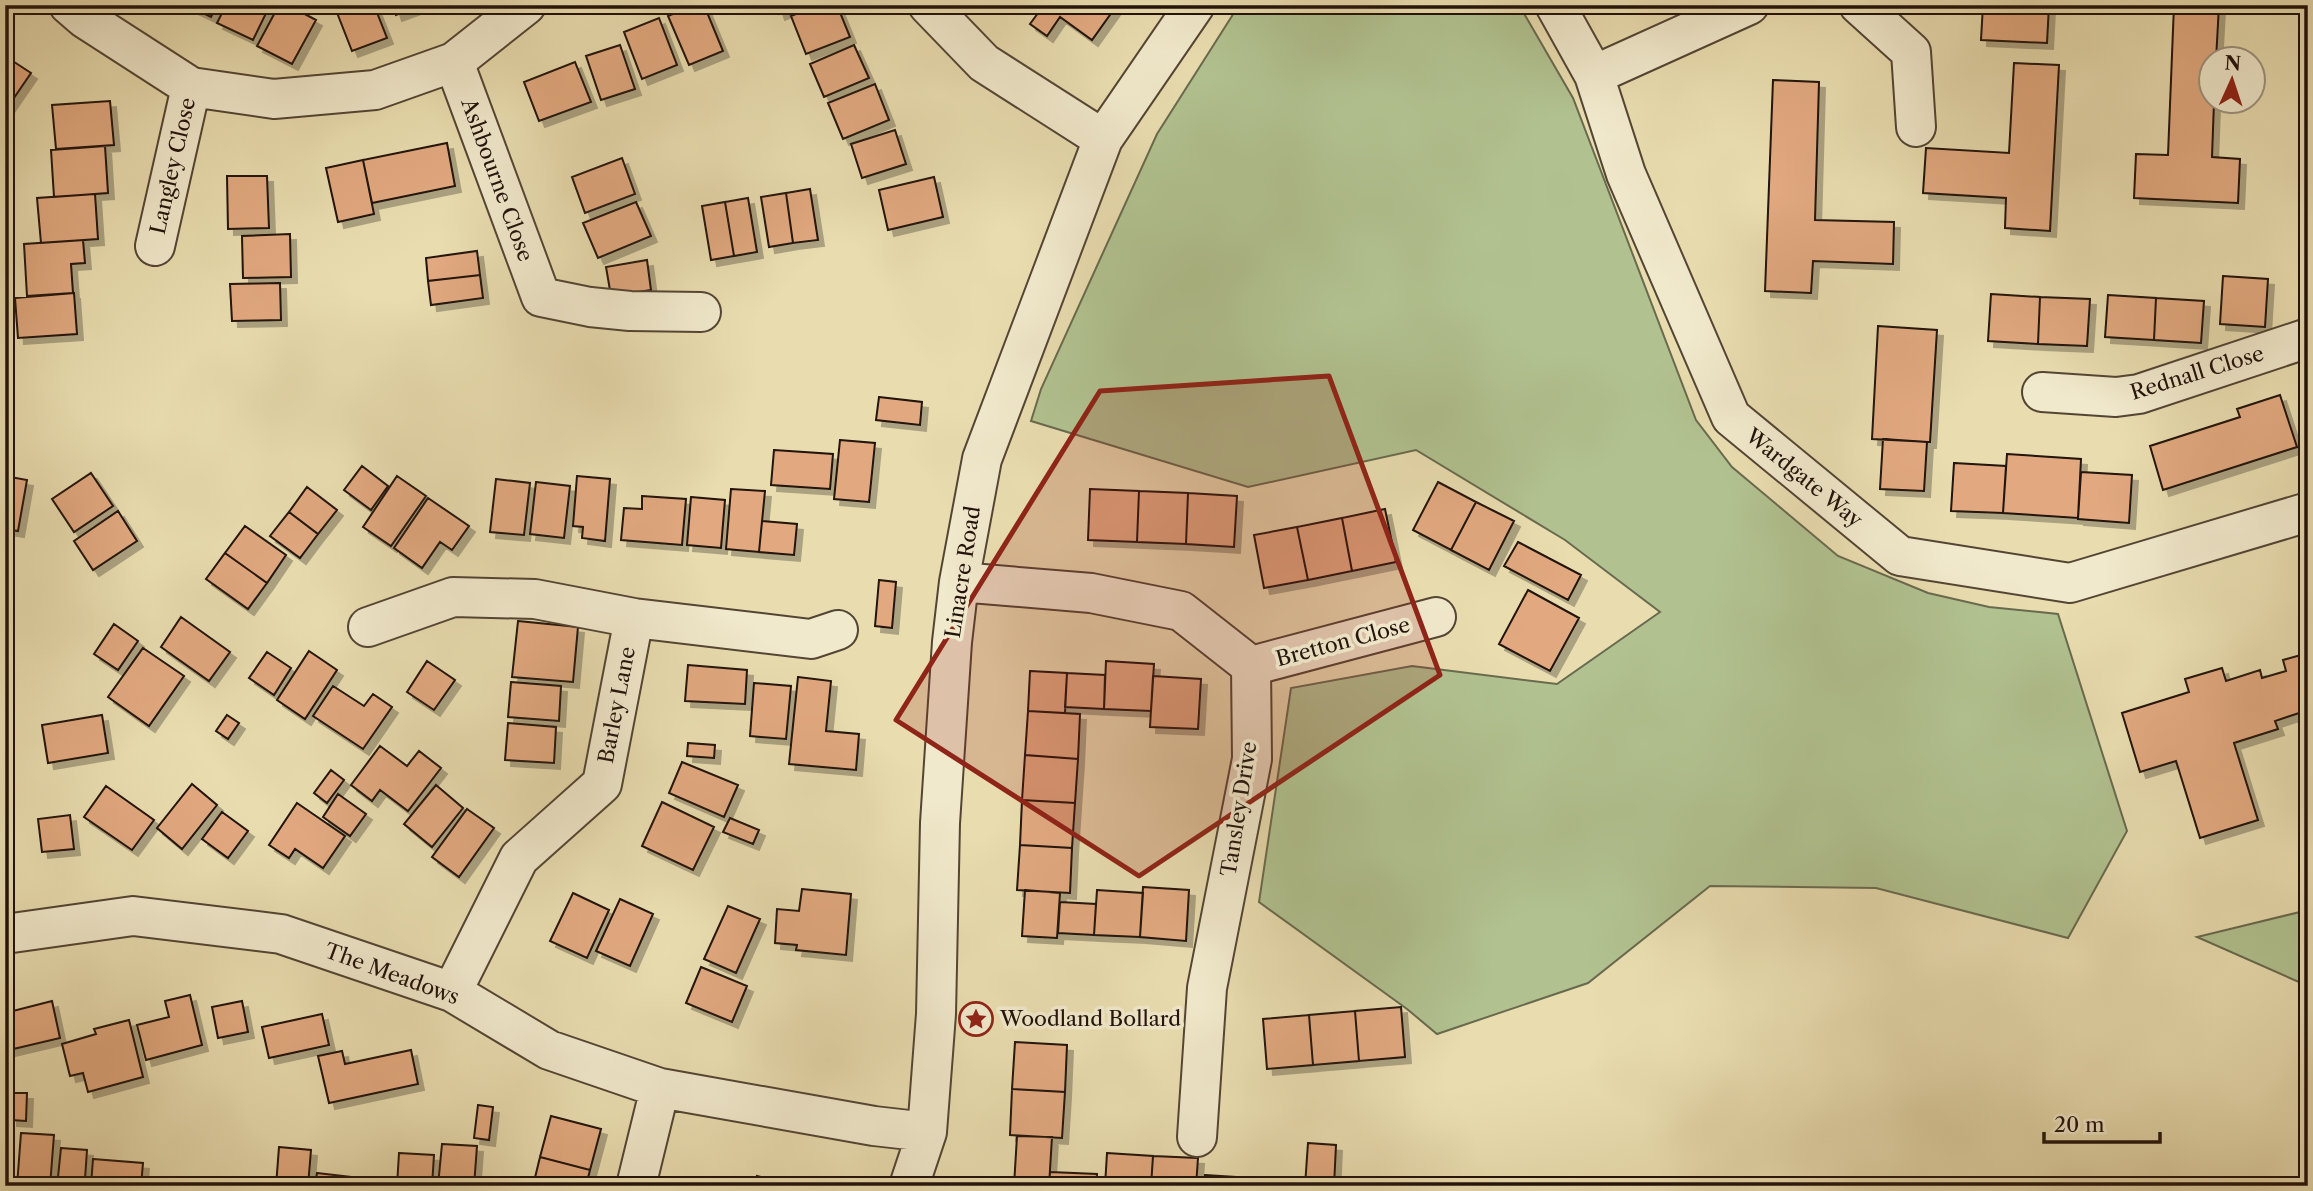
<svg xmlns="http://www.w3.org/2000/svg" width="2313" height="1191" font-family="'Libre Caslon Text',serif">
  <defs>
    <filter id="shadow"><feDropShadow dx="6" dy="6" stdDeviation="0" flood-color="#0004"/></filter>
  </defs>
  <rect width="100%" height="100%" fill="#e9ddb0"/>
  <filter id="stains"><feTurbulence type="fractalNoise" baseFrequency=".00286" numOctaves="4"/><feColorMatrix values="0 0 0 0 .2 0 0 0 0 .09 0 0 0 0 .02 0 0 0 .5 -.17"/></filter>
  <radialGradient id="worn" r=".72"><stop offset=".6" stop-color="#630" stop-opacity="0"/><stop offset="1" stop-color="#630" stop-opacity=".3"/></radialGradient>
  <path fill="#b1c290" stroke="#696a4e" stroke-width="2" d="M1239,5H1519L1573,98L1696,420L1732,467L1838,556L1928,593L1989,607L2058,614L2127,831L2068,938L1876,888L1710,886L1588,983L1437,1034L1407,1009L1259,902L1291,688L1412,666L1557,684L1660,612L1565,540L1416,450L1248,487L1031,421L1041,389L1157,134Z
    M2308,910V986L2197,937Z"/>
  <path fill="#e2a980" stroke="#21120b" stroke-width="2" filter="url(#shadow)" d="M186,5H217L211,17Z
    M226,5H270L253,40L217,23Z
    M279,5H288L316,20L292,64L257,46Z
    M334,5H374L387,38L352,51Z
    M393,5H423L396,15Z
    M694,5H704L723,51L689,65L668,16Z
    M776,5H800L779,14Z
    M818,5H837L850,37L806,54L791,16Z
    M1044,5H1117L1092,40L1060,17L1047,36L1030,24Z
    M1983,5H2049L2047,43L1981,40Z
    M2174,5H2219L2216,60H2212V102H2214L2212,157L2240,159L2238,203L2134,198L2136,154L2168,155Z
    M659,18L677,65L642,79L624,32Z
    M620,45L635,89L601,100L586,56Z
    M854,45L869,78L824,97L810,64Z
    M5,56L31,73L5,111Z
    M575,62L591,102L539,121L524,82Z
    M2014,63L2059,65L2050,231L2005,228L2006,198L1923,193L1926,148L2009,153Z
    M1773,80L1819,82L1815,220L1894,222L1893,264L1813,261L1811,293L1765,291Z
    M875,84L889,120L843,139L828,103Z
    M110,101L114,145L56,149L52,105Z
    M895,130L906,164L862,178L851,144Z
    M447,143L455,186L372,203L363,160Z
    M105,146L108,193L54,197L51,150Z
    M622,158L635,194L585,213L572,177Z
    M363,160L374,214L338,222L326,168Z
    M227,176H267L269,228L228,229Z
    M934,177L943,217L888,230L879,190Z
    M810,189L818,240L793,243L786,193Z
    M786,193L793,243L769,247L761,197Z
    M95,194L98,239L41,243L37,198Z
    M748,198L757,252L734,256L725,202Z
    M636,202L651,236L598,258L583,223Z
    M725,202L734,256L711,260L702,206Z
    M290,234L291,277L243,278L242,236Z
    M83,240L85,263L71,264L73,293L27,296L24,244Z
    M477,251L480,275L428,281L426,258Z
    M647,260L651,290L611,296L606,267Z
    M480,275L483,298L431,305L428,281Z
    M2223,276L2268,279L2265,327L2220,324Z
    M280,283L281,320L232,321L230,284Z
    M74,293L77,334L18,338L15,298Z
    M1991,294L2040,297L2038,344L1988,341Z
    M2108,295L2156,298L2154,340L2105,337Z
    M2040,297L2090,299L2087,346L2038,344Z
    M2156,298L2204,301L2201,343L2154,340Z
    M1878,326L1937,330L1930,442L1872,439Z
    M2280,395L2297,447L2163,490L2150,446L2240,417L2237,409Z
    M879,397L922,402L920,425L876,420Z
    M1883,439L1927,442L1924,491L1880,489Z
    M840,440L875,443L869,502L834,499Z
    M774,450L833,454L830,489L771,485Z
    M2007,454L2081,459L2078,518L2003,513Z
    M1954,463L2006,466L2003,513L1951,511Z
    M362,466L388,486L371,510L344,490Z
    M2081,472L2132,475L2129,523L2078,519Z
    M91,473L113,506L74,532L52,499Z
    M5,476L27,480L18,531L5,529Z
    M397,476L426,496L391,546L363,527Z
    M577,476L610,479L605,541L582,538L583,527L573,526Z
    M496,479L530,483L524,535L490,532Z
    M536,482L570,486L564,538L530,534Z
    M1438,482L1476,502L1451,550L1413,530Z
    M307,487L337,510L318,534L289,512Z
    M731,489L765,491L759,552L726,549Z
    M1090,489L1139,491L1137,542L1088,540Z
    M1139,491L1188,493L1186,544L1137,542Z
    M1188,493L1237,496L1234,547L1186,544Z
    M642,496L686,499L682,545L621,540L624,508L642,509Z
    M691,497L725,500L721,548L687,545Z
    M428,498L469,526L452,550L440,542L422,568L394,548Z
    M1476,502L1514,521L1489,570L1451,550Z
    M1385,509L1396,562L1352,571L1342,518Z
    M118,511L137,541L93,570L74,541Z
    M289,512L318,534L300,558L270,536Z
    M1342,518L1352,571L1308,580L1297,527Z
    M762,521L797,524L794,555L759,552Z
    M245,526L286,555L267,583L225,553Z
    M1297,527L1308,580L1264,588L1254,535Z
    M1518,542L1581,575L1568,600L1504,566Z
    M225,553L267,583L248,609L206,579Z
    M879,580L896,582L892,628L875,626Z
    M1528,590L1579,618L1550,671L1499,644Z
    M181,617L230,652L209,681L161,647Z
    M518,621L578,627L573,682L512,677Z
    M114,624L138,641L118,670L94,654Z
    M143,648L184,676L149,726L108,697Z
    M309,651L337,670L305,719L277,700Z
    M267,652L291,668L274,695L249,678Z
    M2308,653V719L2302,721L2299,713L2275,721L2278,729L2234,743L2258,820L2200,838L2176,761L2140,772L2122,713L2189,692L2185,679L2222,668L2226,681L2260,670L2262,678L2286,671L2283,660Z
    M427,661L455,680L434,710L407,692Z
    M1106,661L1154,664L1151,711L1104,709Z
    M688,665L747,670L745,704L685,701Z
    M1030,671L1067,673L1065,713L1028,711Z
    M1067,673L1105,675L1104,709L1065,707Z
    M1153,676L1201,679L1198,729L1150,727Z
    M798,677L831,681L826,731L859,734L856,770L789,764Z
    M511,682L561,686L559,721L508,717Z
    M754,683L791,686L786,739L750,736Z
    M333,686L364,706L373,694L392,707L363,749L313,716Z
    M1028,711L1080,714L1078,759L1025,755Z
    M102,715L108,753L48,763L42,725Z
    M227,715L239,723L228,739L216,731Z
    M508,723L556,727L554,763L505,760Z
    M688,743L715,745L714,758L687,756Z
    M380,746L407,766L419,751L441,768L408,811L380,790L372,801L351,785Z
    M1025,755L1078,759L1075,803L1022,800Z
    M682,762L738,785L724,817L669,793Z
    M331,770L344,780L327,803L314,793Z
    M192,784L217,805L182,849L157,828Z
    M436,785L463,808L432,847L404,824Z
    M106,786L154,820L132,850L84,817Z
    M338,794L366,814L350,836L323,817Z
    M1022,800L1075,803L1072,848L1020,845Z
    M662,802L714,827L693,870L642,846Z
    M297,803L345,836L323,868L295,849L289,858L269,845Z
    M467,809L494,828L459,877L432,857Z
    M222,812L248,831L228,858L202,839Z
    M70,815L74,849L42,852L38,819Z
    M730,818L759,830L753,844L723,832Z
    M1020,845L1072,848L1070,893L1017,890Z
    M1143,887L1189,890L1186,941L1140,937Z
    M802,889L851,894L846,955L796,950L797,945L775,943L777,909L799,911Z
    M1025,890L1060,893L1057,938L1022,936Z
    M1097,890L1143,893L1140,937L1094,935Z
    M573,893L609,910L587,958L550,941Z
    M620,899L653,914L630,966L596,951Z
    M1060,902L1096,904L1094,935L1058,933Z
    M728,906L760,919L736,973L704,959Z
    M701,967L747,986L732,1022L686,1003Z
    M190,995L202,1045L146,1060L137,1025L169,1017L165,1001Z
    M52,1001L60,1038L5,1051V1013Z
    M242,1001L248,1032L218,1038L212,1007Z
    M1401,1007L1405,1057L1359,1061L1355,1011Z
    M1355,1011L1359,1061L1313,1065L1309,1015Z
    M322,1014L329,1045L269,1058L262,1027Z
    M1309,1015L1313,1065L1267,1069L1263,1019Z
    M129,1020L143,1077L88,1092L83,1073L70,1076L62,1044L96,1034L94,1029Z
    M1015,1042L1067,1045L1065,1092L1012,1089Z
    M411,1050L418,1084L329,1103L318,1056L342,1051L345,1064Z
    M1012,1089L1065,1092L1062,1138L1010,1135Z
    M11,1093H27L26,1121L11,1120Z
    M478,1105L493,1107L489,1140L474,1138Z
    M551,1116L601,1129L590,1170L540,1157Z
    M5,1132L8,1133L5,1177Z
    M21,1133L54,1135L50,1186H17Z
    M1017,1136L1052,1137L1049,1186H1014Z
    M1308,1143L1336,1145L1334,1186H1305Z
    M442,1144L477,1146L474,1186H438Z
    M279,1147L311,1150L308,1186H276Z
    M61,1148L87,1150L85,1179L58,1177Z
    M399,1153L434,1155L432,1186H397Z
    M1107,1153L1153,1156L1151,1186H1105Z
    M1153,1156L1198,1158L1196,1186H1151Z
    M540,1157L590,1170L586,1186H533Z
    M93,1159L143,1163L141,1186L91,1185Z
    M1050,1172L1097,1174L1096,1186H1049Z
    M317,1173L387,1181L386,1186H315Z
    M1205,1175L1251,1178L1250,1186H1204Z
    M757,1176L793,1185L754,1186Z
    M1251,1178L1297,1180V1186H1250Z
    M208,1180L267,1184V1186H207Z"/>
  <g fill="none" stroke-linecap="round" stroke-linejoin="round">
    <g stroke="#534534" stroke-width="42">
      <path id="minor" d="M69,5L84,18L191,87L274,99L375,90L454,62L526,5
        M928,5L984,63L1103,139
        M1555,5L1594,75L1626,174L1731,417L1900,556L2070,583L2308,512
        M1859,5L1911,52L1916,127
        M454,62L541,297L590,307L630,311L701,312
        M1594,75L1749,5
        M155,246L191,87
        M2042,392L2116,397L2139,394L2308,338
        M959,582L1091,593L1181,611L1251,666L1252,759L1207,988L1197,1137
        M368,627L453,597L535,599L634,618L811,639L838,630
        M1251,666L1436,617
        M5,934L133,916L281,934L452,992L549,1050L660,1088L874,1126L927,1132
        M452,992L519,858L602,784L634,618
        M636,1186L660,1088
        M909,1186L927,1132L936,1014L940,823L952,642L959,582L982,459L1103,139L1195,5"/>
    </g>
    <use href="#minor" stroke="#f1e9cc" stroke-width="38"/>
  </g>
  <path fill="#8f2418" fill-opacity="0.2" stroke="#8f2418" stroke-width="5" stroke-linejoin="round" d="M1329,376L1440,675L1139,876L896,720L1100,391Z"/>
  <defs>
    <g id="sight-ring" transform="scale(1.75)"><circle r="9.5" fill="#f1e9cc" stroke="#8f2418" stroke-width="1.5"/><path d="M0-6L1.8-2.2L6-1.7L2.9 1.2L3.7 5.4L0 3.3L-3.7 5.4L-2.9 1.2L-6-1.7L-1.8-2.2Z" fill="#8f2418"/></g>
  </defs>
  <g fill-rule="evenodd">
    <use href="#sight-ring" x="976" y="1019"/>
  </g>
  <g text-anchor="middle" stroke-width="7" stroke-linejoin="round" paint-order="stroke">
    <g font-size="21" fill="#21120b" stroke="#f1e9cc">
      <text transform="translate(173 166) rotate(-77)" y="7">Langley Close</text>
      <text transform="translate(497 180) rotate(70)" y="7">Ashbourne Close</text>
      <text transform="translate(2197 373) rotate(-17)" y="7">Rednall Close</text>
      <text transform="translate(1804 478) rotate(39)" y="7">Wardgate Way</text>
      <text transform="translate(963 572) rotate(-81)" y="7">Linacre Road</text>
      <text transform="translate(1343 642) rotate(-15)" y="7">Bretton Close</text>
      <text transform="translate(617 705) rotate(-79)" y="7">Barley Lane</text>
      <text transform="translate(1239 809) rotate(-81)" y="7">Tansley Drive</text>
      <text transform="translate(392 974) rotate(20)" y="7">The Meadows</text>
    </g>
    <g font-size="21" fill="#21120b" stroke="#f1e9cc" text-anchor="start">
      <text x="1000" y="1026">Woodland Bollard</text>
    </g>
  </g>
  <rect width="2313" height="1191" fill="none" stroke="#e9ddb0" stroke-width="28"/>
  <rect x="7" y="7" width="2299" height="1177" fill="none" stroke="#21120b" stroke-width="3.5"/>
  <rect x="14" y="14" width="2285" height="1163" fill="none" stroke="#21120b" stroke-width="2"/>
  <g transform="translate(2232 80) rotate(3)"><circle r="33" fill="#f1e9cc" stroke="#9e937f" stroke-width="2"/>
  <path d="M0-5L12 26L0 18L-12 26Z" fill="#8f2418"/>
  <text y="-10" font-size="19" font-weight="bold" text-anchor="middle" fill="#21120b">N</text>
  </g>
  <path d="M2044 1132v10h116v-10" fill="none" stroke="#21120b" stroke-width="3.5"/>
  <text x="2054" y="1132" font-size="21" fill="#21120b" stroke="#f1e9cc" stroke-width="5" paint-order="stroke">20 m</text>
  <rect width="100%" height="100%" filter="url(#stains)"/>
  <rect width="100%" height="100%" fill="url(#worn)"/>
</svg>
